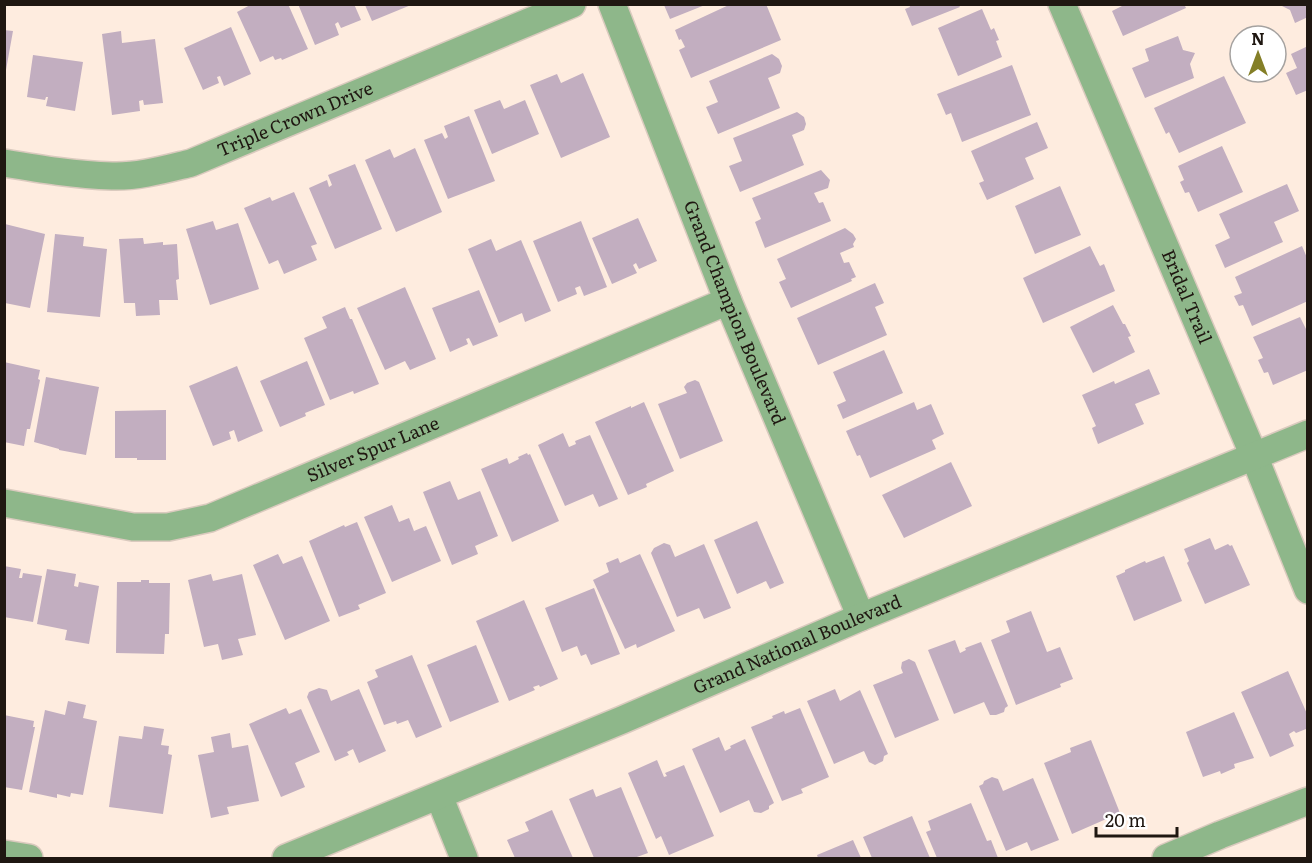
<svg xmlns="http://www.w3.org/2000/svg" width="1312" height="863" font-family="Literata,serif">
  <rect width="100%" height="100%" fill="#feecdf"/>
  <path fill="#c2aec0" d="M252,4H288L308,49L282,60L281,58L275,60L273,56L260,62L237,12Z
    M298,4H354L361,20L341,28L338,22L335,24L339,35L315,45Z
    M731,4H766L781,40L691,78L679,50L685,47L681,39L679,40L675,30Z
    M909,4H958L960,7L912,26L905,9L910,7Z
    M1126,4H1184L1186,8L1123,36L1112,11Z
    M1278,4H1308V17L1295,23L1290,10Z
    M365,5H411L372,21Z
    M664,5H705L670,19Z
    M982,9L991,30L994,28L999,40L996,41L1002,57L958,76L938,28Z
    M231,27L251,74L224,86L220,76L217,77L219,83L203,90L184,48Z
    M4,30L13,31L6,70H4Z
    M121,31L122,43L155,39L163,103L144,105L143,100L139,101L140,111L112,115L102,34Z
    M1178,36L1183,50L1195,53L1190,64L1194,78L1145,98L1132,68L1149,61L1145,49Z
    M1308,46V90L1296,95L1286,73L1297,68L1291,54Z
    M772,54L779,59L782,66L780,73L768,78L780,108L718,134L706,107L718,102L709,81Z
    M33,55L83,62L75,111L46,106L48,97H46L45,100L27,97Z
    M1012,65L1031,115L962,142L951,113L946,115L937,94Z
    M583,73L610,137L561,158L530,85L557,74L561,83Z
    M1224,76L1246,123L1179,153L1169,132L1166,134L1154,108Z
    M500,100L504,109L525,100L539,134L492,154L474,110Z
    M797,112L804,117L806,124L804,130L792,135L804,165L740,192L729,166L742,161L733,138Z
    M469,116L495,181L448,199L424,140L442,133L445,139L448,137L444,126Z
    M1037,122L1048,148L1025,158L1034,179L987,200L979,183L984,181L971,151Z
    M1222,146L1243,192L1198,212L1189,192L1185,193L1180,182L1184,180L1178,166Z
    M415,148L442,212L396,232L365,160L390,149L394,158Z
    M355,164L382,229L335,249L309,188L327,180L329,187L332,185L328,175Z
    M821,170L830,180L828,188L814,193L819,203L823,202L831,221L765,248L755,222L761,219L752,198Z
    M1287,184L1299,211L1274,222L1283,242L1225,268L1215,245L1230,238L1219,214Z
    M1060,186L1081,235L1035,254L1015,206Z
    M294,192L317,244L311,246L317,260L284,274L278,260L269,264L244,208L270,197L272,201Z
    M638,218L657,261L639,269L636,263L633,265L637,273L612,284L592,238Z
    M213,221L216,230L238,223L259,289L210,305L186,229Z
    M581,221L607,287L584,296L580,286L575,288L577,294L558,302L533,241Z
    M5,224L45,234L30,308L5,303Z
    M845,228L853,234L856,239L853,244L854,247L840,253L844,263L849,262L856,277L851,279L852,281L791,308L779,282L786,279L777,259Z
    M55,234L84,237L83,246L107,249L100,317L47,312Z
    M143,238L144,244L163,242V245L177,244L179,279L176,280L178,300H159L160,315L136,316L135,303H124L119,239Z
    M491,239L496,251L521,240L551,311L525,322L522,313L499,323L468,249Z
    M1090,246L1100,266L1104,264L1115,291L1043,323L1023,278Z
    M1302,246L1308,260V301L1252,326L1243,305L1239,306L1234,296L1242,293L1235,277Z
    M875,283L884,303L875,307L887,335L818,365L797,318Z
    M405,287L436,359L410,370L405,361L385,370L357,308Z
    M479,290L498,336L473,346L469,338L466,339L468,344L450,352L432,308Z
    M1113,305L1123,324H1125L1131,336L1128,337L1135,352L1093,373L1070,327Z
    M345,307L350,319H352L379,384L354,394L353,391L330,400L304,338L327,328L322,317Z
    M1300,317L1308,333V370L1273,385L1268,372L1264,373L1258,360L1263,358L1253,337Z
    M884,350L903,393L843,419L837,405L846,401L833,372Z
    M307,361L325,405L305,413L306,416L280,427L260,381Z
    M4,362L40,370L38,379L40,380L30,429H27L24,446L4,442Z
    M237,366L263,431L238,442L234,430L229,432L231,439L213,446L189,386Z
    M1149,369L1160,394L1135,404L1144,424L1098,444L1092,428L1096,426L1082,395L1114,381L1115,384Z
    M46,377L99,387L86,455L59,450V449L34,442Z
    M695,380L699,382L723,441L680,459L658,404L687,393L684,387L687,383Z
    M644,402L674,471L646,484L647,487L628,495L595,422L631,406V408Z
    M914,402L917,410L931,404L944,434L932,440L936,449L870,478L860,455L857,456L846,431Z
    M166,410V460H137V458H115V411Z
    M563,433L569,447L576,444L575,441L590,435L618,499L599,507L593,494L565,506L538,445Z
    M527,453L528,455L530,454L559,521L512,542L481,469L507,458L509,464L519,459L518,457Z
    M951,462L972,506L904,538L882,495Z
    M450,481L458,500L480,491L498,536L475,546L478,554L452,565L423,492Z
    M392,505L399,522L409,518L414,531L426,526L441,561L392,582L364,517Z
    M757,521L784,583L770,589L766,581L737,594L714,540Z
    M357,522L386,593L358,605L360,609L339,617L309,541L344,525L345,527Z
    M1210,538L1215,550L1228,544L1230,546L1232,545L1250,585L1205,604L1187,563L1189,561L1184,549Z
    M664,543L670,545L675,557L704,544L731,608L704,619L699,608L677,617L651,553L654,548Z
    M278,554L283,564L302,556L330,621L285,640L253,565Z
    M640,554L675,631L637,648L636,644L625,649L593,580L609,572L606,563L618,558L620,563Z
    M1164,556L1182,601L1134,621L1116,576L1125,572V570L1145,561L1146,563Z
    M4,566L21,569L19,578H22L23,573L42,576L33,622L4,617Z
    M47,569L76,574L74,586L78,587L79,582L99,586L89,644L65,640L67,630L37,624Z
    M211,574L213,581L242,574L256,635L238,639L243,655L222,660L218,644L204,647L188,580Z
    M141,580H149V583H170L169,634H165L164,654L116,653L117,582H141Z
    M594,588L620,654L591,665L586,654L581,656L577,646L562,652L545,608Z
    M524,600L558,679L540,687L539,685L533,687L535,690L509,701L476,621Z
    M1031,611L1047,652L1060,647L1073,679L1060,684L1061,687L1016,705L991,640L1010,632L1006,621Z
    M955,640L960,653L966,650L965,648L981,642L1008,706L1005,708L1004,712L996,715H990L984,702L954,714L928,650Z
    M476,645L499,702L450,722L427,665Z
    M412,655L442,727L416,738L408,720L397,724L396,721L384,725L367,682L378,677L375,670Z
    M909,659L915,662L939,720L895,738L873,685L903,673L901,668L902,662Z
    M1288,671L1308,716V726L1306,729L1296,733L1294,731L1289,734L1294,746L1270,757L1241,692Z
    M319,688L327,690L331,701L359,689L386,751L359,763L353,749L347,752L349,755L335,761L307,697L309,692Z
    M835,689L840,701L860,690L888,754L884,756L883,761L875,765L869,762L864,751L834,764L807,701Z
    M68,701L86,705L83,718L97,721L83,795L71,793L70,797L57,794V798L29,792L45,710L65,715Z
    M286,708L289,714L301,709L320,752L295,763L305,787L281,797L249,724Z
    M800,708L829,777L801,789L803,793L782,801L751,727L773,718L772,716L784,711L785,714Z
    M1234,712L1254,758L1234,764L1235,768L1221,774L1220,771L1203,777L1186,732Z
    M4,715L34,721L33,727H35L22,790L4,787Z
    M144,726L164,729L161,745L169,746L168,754L172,755L163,814L109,807L119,736L142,739Z
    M230,733L232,748L248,745L259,801L227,807L229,814L211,818L198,755L214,752L211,737Z
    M719,737L725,751L731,748L730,746L745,739L774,803L769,806V809L761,813L754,812L749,800L720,813L692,749Z
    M1091,740L1120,813L1072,834L1044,763L1071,752L1070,748Z
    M657,760L664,777L667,776L665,773L684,765L714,836L669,855L661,836L656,839L628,773Z
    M992,777L998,779L1003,791L1033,778L1059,840L1031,851L1027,842L1006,851L979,786L983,784L984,781Z
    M621,787L648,853L634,858H594L569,799L593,789L596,797Z
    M971,803L987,841L991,840L998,858H937L926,832L931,830L928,821Z
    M552,810L573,858H515L507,840L529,831L525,822Z
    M912,816L930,858H872L863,837Z
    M853,840L861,858H818L817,855Z"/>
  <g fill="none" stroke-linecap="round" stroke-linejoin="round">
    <g stroke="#dacabe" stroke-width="30">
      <g id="minor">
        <path id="s1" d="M612,4L728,301L861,617"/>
        <path id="s2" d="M1062,4L1254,456L1308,590"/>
        <path id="s3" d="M4,163C40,169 76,175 112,176C138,177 166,169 191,163L572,4"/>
        <path id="s4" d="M4,503L133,527H168L210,518L728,301"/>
        <path d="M439,796L464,858"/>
        <path d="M4,854L29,858"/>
        <path id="s5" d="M286,858L622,720L861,617L1308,434"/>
        <path d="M1166,858L1220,835L1308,801"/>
      </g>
    </g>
    <use href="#minor" stroke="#8eb78a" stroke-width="27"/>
  </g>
  <g text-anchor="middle" stroke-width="4.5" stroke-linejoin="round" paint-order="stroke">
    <g font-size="18" fill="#1f1711" stroke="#fff">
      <text dy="6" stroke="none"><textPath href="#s3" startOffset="302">Triple Crown Drive</textPath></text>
      <text dy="6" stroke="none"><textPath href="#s2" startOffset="318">Bridal Trail</textPath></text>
      <text dy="6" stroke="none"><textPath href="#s1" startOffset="332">Grand Champion Boulevard</textPath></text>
      <text dy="6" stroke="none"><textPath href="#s4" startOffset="386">Silver Spur Lane</textPath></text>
      <text dy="6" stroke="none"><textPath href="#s5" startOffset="554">Grand National Boulevard</textPath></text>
    </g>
  </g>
  <rect width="1312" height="863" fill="none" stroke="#1f1711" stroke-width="12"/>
  <g transform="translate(1258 54)"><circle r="28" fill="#ffffff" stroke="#a5a2a0" stroke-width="1.5"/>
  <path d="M0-4.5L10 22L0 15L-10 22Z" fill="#847f27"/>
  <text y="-9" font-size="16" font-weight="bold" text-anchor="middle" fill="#1f1711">N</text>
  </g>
  <path d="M1096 827v9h81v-9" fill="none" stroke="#1f1711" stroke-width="3"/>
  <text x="1105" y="827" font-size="18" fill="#1f1711" stroke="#ffffff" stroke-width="4.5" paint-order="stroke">20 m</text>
</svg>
